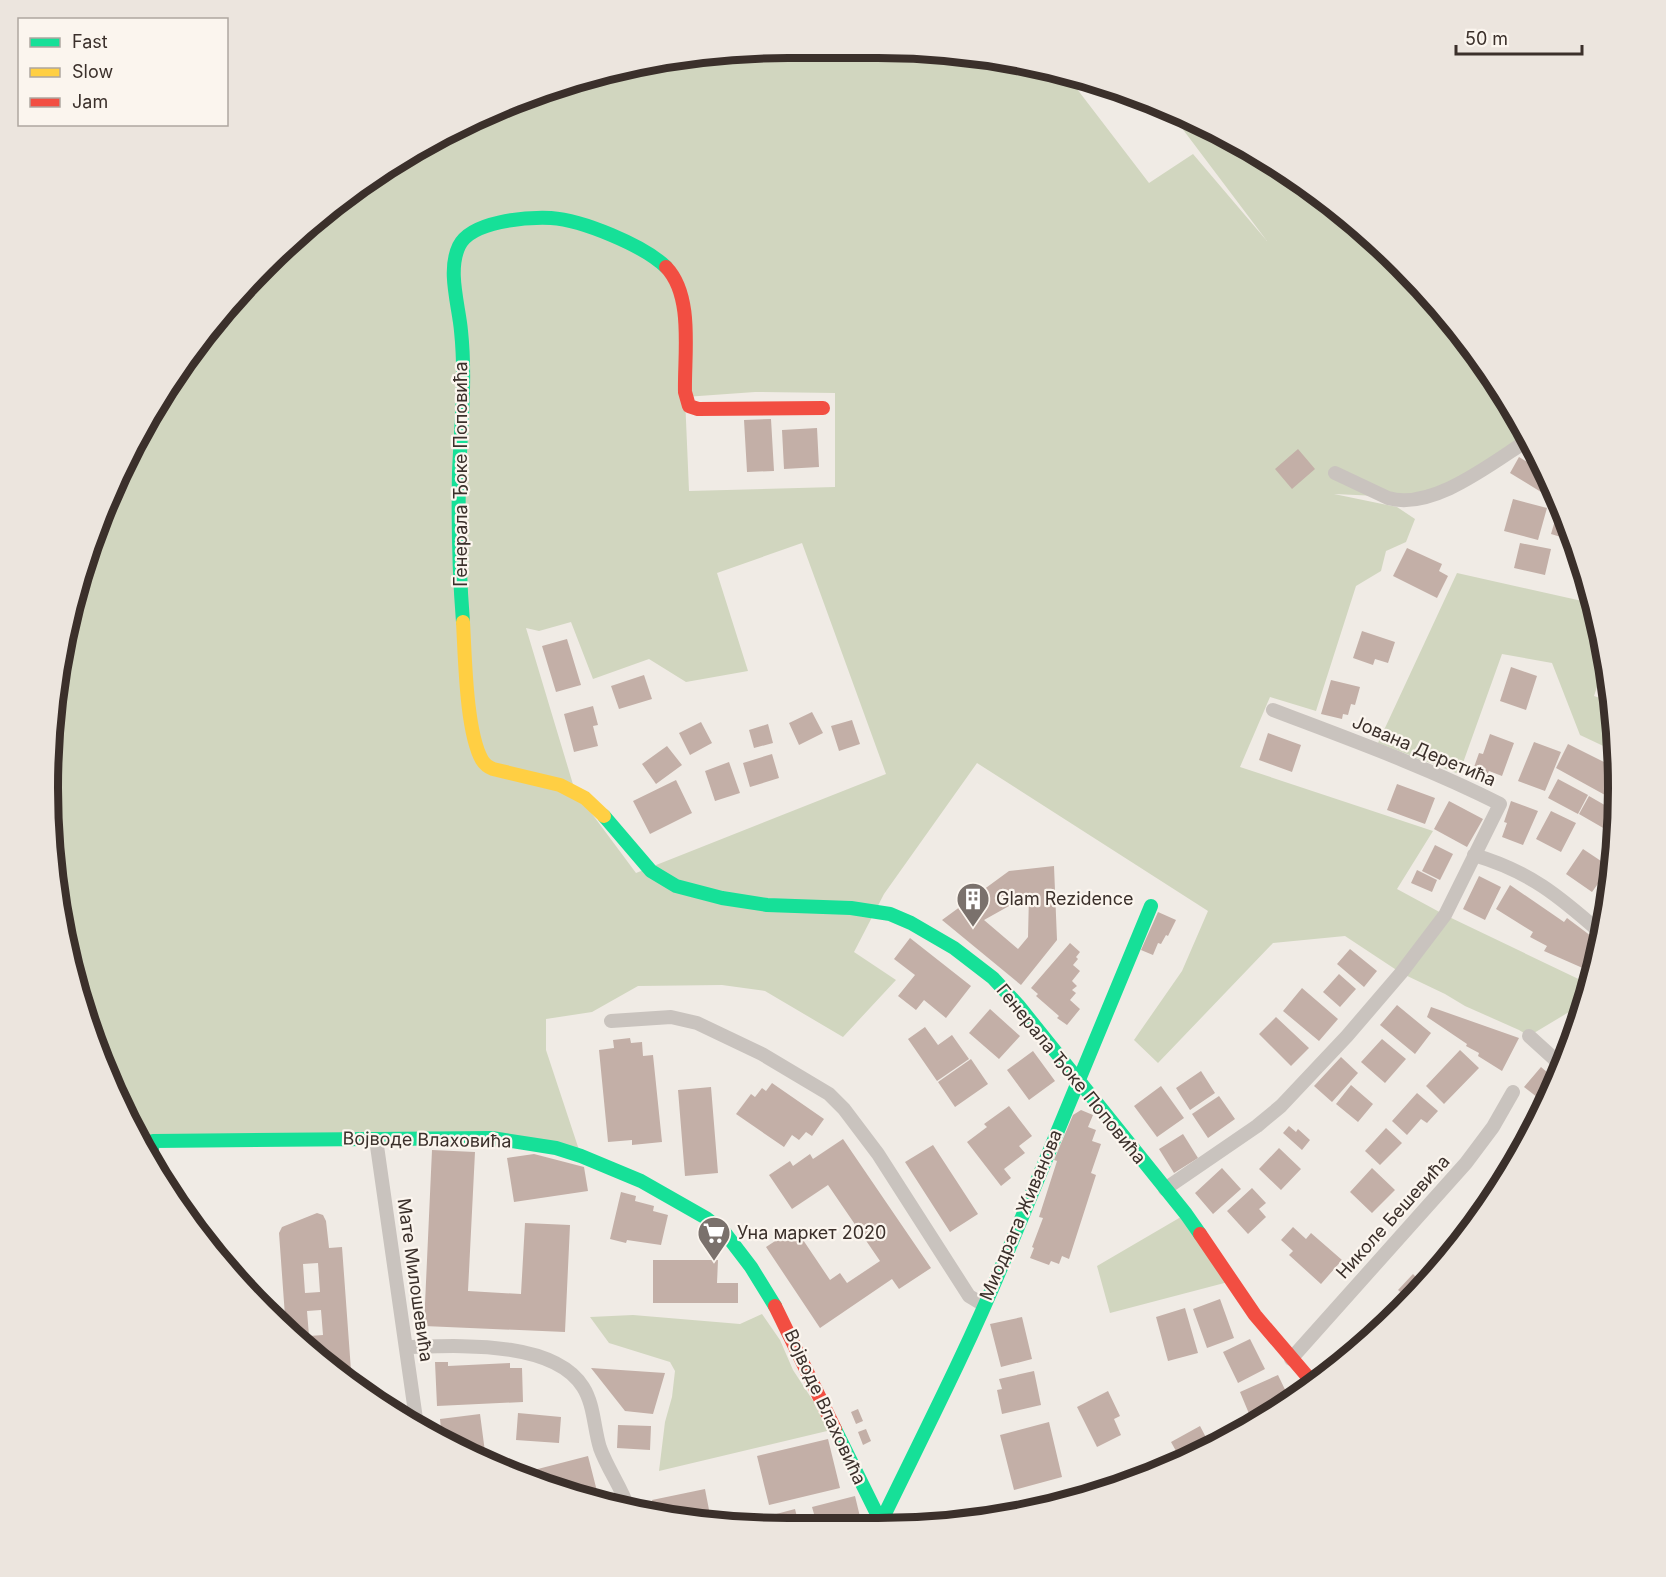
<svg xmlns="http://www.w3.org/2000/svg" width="1666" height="1577" font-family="Inter,sans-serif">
  <rect width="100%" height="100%" fill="#f0ebe5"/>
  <path fill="#d1d6bf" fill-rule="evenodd" d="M788,48L926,50L1064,72L1149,183L1193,154L1267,241L1169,111L1205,125L1329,201L1434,301L1519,419L1528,440L1421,498L1334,494L1397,507L1415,519L1406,542L1386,551L1381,571L1356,586L1316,711L1270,697L1240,767L1433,831L1397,889L1445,915L1591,985L1584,1003L1529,1036L1519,1030L1465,1006L1445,994L1401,973L1345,936L1273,943L1158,1063L1134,1040L1182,971L1208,911L977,763L884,894L854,952L896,980L843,1037L765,991L722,985L638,986L592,1012L546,1019V1050L581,1156L556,1148L153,1141L147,1159L87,1027L54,885V692L87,551L147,419L232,300L338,201L505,105L644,62ZM755,392L835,393V487L689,491L685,397ZM802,543L886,774L636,873L575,791L526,628L539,631L571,622L593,679L649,659L686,682L748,671L717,573Z
    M1457,573L1591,603L1605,663L1594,696L1612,702L1614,751L1580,735L1552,663L1502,654L1459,774L1378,743Z
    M1186,1214L1232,1281L1110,1313L1097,1266Z
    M762,1314L780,1340L793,1370L821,1413L827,1431L659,1471L665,1422L672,1397L675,1371L670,1362L609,1343L590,1317L633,1315L740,1324Z"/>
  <path fill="#c3afa7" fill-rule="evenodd" d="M771,419L774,471L747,472L744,420Z
    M817,428L819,467L784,469L782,430Z
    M1298,449L1315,469L1292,489L1275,469Z
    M1534,456L1537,458L1547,481L1541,492L1510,473L1519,457L1529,463Z
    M1513,499L1547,508L1538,540L1504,531Z
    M1559,507L1571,533L1574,541L1551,534Z
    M1520,543L1551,549L1545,575L1514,568Z
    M1407,548L1442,564L1439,571L1448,576L1437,598L1393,576Z
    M1362,631L1395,642L1388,663L1375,659L1373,665L1353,658Z
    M567,639L581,685L556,692L542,646Z
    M1511,667L1537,676L1526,710L1500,701Z
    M644,675L652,699L619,709L611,686Z
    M1331,680L1360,687L1355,705L1351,704L1348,715L1343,714L1342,719L1321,714Z
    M593,706L598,725L593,726L598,746L574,752L564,714Z
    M812,712L823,733L799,745L789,723Z
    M852,720L860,744L839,751L831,726Z
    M701,722L712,743L690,755L679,733Z
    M768,724L773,743L754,748L749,730Z
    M1268,733L1301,745L1292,772L1259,760Z
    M1490,734L1514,743L1502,776L1489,771L1487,775L1473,770L1479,753L1483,754Z
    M1534,742L1561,752L1545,791L1518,781Z
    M1568,744L1614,767V778L1605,795L1556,768Z
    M667,746L682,765L656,784L642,764Z
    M772,754L779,778L750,787L743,763Z
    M729,762L740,793L715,801L705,771Z
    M1558,779L1588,795L1578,814L1548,798Z
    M676,780L692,813L650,834L633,801Z
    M1397,784L1435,798L1425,824L1387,810Z
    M1589,796L1615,811L1605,829L1579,814Z
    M1449,801L1483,819L1467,847L1434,829Z
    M1511,801L1538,811L1523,845L1502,837L1507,823L1504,822Z
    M1551,811L1576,823L1561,852L1536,839Z
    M1435,845L1453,854L1440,880L1422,871Z
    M1583,849L1610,867L1592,892L1566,874Z
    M1054,866L1057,940L1021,985L942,920L1009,871ZM1029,895L1028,937L1018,949L984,920Z
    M1417,870L1437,880L1432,892L1411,883Z
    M1479,876L1501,887L1485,920L1463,909Z
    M1610,876L1607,893L1606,903L1596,897Z
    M1510,885L1564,922L1567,918L1599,942L1594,973L1544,951L1547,946L1530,937L1533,932L1496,909Z
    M1158,912L1176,920L1168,936L1166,935L1161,944L1158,943L1153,955L1141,950Z
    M910,938L971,986L946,1018L924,1000L916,1010L898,996L915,975L894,959Z
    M1070,943L1080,952L1076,957L1078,959L1073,965L1080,971L1072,981L1077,986L1072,990L1076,993L1070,1000L1080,1009L1067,1025L1057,1018L1059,1016L1036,996L1038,994L1031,988Z
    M1350,949L1377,971L1364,987L1337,964Z
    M1339,974L1356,989L1340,1007L1323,992Z
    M1302,988L1338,1019L1319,1041L1283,1011Z
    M1397,1005L1431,1033L1415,1054L1380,1025Z
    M1431,1007L1519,1038L1502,1071L1478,1056L1479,1053L1466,1046L1467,1044L1427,1017Z
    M990,1009L1020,1036L999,1059L969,1033Z
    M1276,1017L1309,1048L1291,1066L1259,1034Z
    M925,1027L938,1045L952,1035L969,1059L937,1081L908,1039Z
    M630,1038L631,1043L642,1042L643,1056L653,1055L662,1142L632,1145V1140L608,1142L599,1050L614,1048L613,1040Z
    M1382,1039L1406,1059L1385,1083L1361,1062Z
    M1460,1050L1479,1068L1444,1104L1426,1086Z
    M1033,1051L1055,1081L1029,1100L1007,1070Z
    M1341,1057L1358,1073L1332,1102L1314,1086Z
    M971,1059L988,1084L955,1107L938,1082Z
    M1541,1067L1555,1079L1546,1104L1524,1087Z
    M1201,1071L1215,1093L1190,1110L1176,1088Z
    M772,1083L824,1119L812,1136L806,1132L799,1140L792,1135L784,1147L736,1114L751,1094L755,1097L762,1088L766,1091Z
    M1351,1085L1373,1104L1358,1122L1336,1104Z
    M1161,1086L1184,1118L1157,1137L1134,1106Z
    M711,1087L718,1173L685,1176L678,1090Z
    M1417,1093L1438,1111L1427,1123L1421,1119L1407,1135L1392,1121Z
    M1219,1096L1235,1119L1208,1138L1192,1114Z
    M1009,1106L1032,1136L1019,1146L1025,1153L1004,1169L1011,1178L1001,1186L967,1142L987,1127L984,1124Z
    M1081,1110L1093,1115L1088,1127L1096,1130L1092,1141L1101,1144L1091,1173L1096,1175L1069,1259L1062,1256L1059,1264L1051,1261L1049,1265L1030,1258L1034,1248L1032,1247L1043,1218L1039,1217L1057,1161L1054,1160L1073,1115Z
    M1289,1126L1296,1132L1298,1129L1310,1140L1302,1150L1283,1133Z
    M1386,1128L1402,1143L1380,1165L1365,1151Z
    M1183,1134L1198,1158L1174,1173L1159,1149Z
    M843,1139L931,1268L899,1289L892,1279L820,1328L766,1247L795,1228L830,1280L840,1273L847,1283L880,1261L828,1185L792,1209L769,1175L790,1161L793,1166L810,1154L813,1159Z
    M1525,1143L1513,1162L1512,1164L1506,1157Z
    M933,1145L978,1214L950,1232L905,1162Z
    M1279,1148L1301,1169L1281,1190L1259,1169Z
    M432,1150L475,1152L468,1291L521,1294L525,1223L570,1225L565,1332L424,1326Z
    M534,1154L584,1167L588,1191L514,1202L507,1158Z
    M1222,1168L1241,1189L1213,1214L1195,1193Z
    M1372,1168L1395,1190L1372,1213L1350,1192Z
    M1252,1188L1266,1203L1259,1209L1266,1217L1248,1234L1227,1211Z
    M621,1192L636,1196L635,1201L654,1206L653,1211L668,1215L661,1245L627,1240L626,1243L610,1239Z
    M1482,1210L1465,1240L1455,1250L1449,1244Z
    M317,1213L323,1215L326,1221L329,1248L342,1247L352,1384L325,1361L324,1352L315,1353L286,1330L279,1233L282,1227ZM318,1263L320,1292L305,1293L303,1264ZM321,1310L323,1335L309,1336L307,1311Z
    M1293,1227L1306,1239L1311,1233L1342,1260L1321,1284L1289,1255L1293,1251L1281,1240Z
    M653,1260H718L717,1283H738V1303H653Z
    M1413,1274L1423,1284L1404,1305L1399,1300L1404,1295L1398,1290Z
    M1220,1299L1234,1338L1207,1348L1193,1309Z
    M1185,1308L1198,1353L1168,1361L1156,1317Z
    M1022,1317L1032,1359L1001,1367L990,1324Z
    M1385,1317L1389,1321L1373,1338L1368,1334Z
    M1250,1339L1265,1369L1238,1383L1223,1352Z
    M435,1362H448V1366L510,1363V1368H522L523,1402L437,1406Z
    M591,1368L665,1373L653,1414L625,1411Z
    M1034,1371L1041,1405L1002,1414L997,1390L1002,1389L999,1379Z
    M1278,1375L1289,1398L1250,1416L1240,1392Z
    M1108,1391L1120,1416L1114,1419L1121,1435L1097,1447L1077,1407Z
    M858,1409L863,1421L856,1424L851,1412Z
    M518,1413L561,1417L559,1443L516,1440Z
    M480,1414L485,1452L470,1454L442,1439L440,1419Z
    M1049,1422L1062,1477L1014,1490L1000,1435Z
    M618,1425L651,1426L650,1450L617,1448Z
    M1200,1426L1211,1447L1181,1460L1171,1442Z
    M866,1429L871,1441L863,1445L858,1432Z
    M828,1439L840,1488L769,1505L757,1456Z
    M588,1456L598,1495L587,1497L532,1481L530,1471Z
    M705,1489L710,1515L690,1519L655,1516L652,1500Z
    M855,1496L862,1525L818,1528L812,1507Z
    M795,1509L800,1529L754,1526L753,1520Z"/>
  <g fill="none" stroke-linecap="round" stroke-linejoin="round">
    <path stroke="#c9c3be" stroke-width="14" d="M1335,473L1388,498C1433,511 1493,462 1528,440
      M1474,855C1529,871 1559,896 1601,933
      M611,1021L671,1017L697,1023L762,1054L829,1094L844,1109L878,1154L969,1296L984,1305
      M1529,1036L1561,1065
      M376,1139L417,1426
      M1165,1189L1257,1126L1281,1106L1347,1036L1401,973L1445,915L1500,804C1427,767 1349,739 1273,710
      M406,1347C455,1346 553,1339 583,1387C594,1404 594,1429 600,1448C608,1470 622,1488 629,1510
      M1291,1359L1466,1163L1493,1127L1513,1092"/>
    <path stroke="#16e098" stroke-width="14" d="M463,622C459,572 458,522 459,472C461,426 466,378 461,331C459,306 447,271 459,246C471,221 526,217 551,218C582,220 643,245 666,267
      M604,816L651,871L676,886L722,898L767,905L851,908L890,914L911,923L954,948L993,978L1018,1005L1186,1214L1200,1234
      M150,1163L153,1141L492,1138L556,1148L581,1156L641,1181L706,1218L725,1233L751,1267L775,1306
      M835,1429L875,1510L888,1526
      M879,1526C921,1439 966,1352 1003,1263C1053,1144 1101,1025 1151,906"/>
    <path stroke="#ffcf43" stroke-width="14" d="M463,622C465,656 466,732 482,760C485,765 488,767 493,769L560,785L585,798L604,816"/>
    <path stroke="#f24e42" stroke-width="14" d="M666,267C694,296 684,355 685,392L689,406L698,409L823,408
      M1200,1234L1255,1315L1313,1383
      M775,1306L835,1429"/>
  </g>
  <defs>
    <g id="building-pin" transform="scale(1.725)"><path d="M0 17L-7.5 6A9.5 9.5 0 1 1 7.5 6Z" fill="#7a716c" stroke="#fbf5ee"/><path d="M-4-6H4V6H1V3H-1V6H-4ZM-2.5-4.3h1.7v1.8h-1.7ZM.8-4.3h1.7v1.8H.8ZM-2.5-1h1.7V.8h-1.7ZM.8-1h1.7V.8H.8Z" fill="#fff"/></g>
    <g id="supermarket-pin" transform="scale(1.725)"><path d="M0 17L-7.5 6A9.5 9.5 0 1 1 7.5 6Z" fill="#7a716c" stroke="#fbf5ee"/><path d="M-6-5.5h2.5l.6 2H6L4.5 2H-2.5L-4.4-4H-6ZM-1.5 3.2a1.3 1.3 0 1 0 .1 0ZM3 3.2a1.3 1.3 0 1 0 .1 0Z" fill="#fff"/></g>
  </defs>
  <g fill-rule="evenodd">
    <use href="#building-pin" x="973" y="899"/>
    <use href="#supermarket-pin" x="714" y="1233"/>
  </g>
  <g text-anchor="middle" stroke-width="4.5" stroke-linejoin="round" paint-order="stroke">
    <g font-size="18" fill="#3b302b" stroke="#fbf5ee">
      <text transform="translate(461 474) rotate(-90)" y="6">Генерала Ђоке Поповића</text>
      <text transform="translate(1424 751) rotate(23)" y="6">Јована Деретића</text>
      <text transform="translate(1071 1074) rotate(51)" y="6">Генерала Ђоке Поповића</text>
      <text transform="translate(427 1140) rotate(1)" y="6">Војводе Влаховића</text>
      <text transform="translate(1021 1215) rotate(-67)" y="6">Миодрага Живанова</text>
      <text transform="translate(1393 1217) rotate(-48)" y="6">Николе Бешевића</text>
      <text transform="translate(415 1280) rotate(82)" y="6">Мате Милошевића</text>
      <text transform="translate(825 1407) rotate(65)" y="6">Војводе Влаховића</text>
    </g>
    <g font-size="18" fill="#3b302b" stroke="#fbf5ee" text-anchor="start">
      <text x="996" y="905">Glam Rezidence</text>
      <text x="737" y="1239">Уна маркет 2020</text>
    </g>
  </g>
  <path d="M0 0H1666V1577H0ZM788 58H878A730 730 0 0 1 1608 788V788A730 730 0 0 1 878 1518H788A730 730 0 0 1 58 788V788A730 730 0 0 1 788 58Z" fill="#ece5de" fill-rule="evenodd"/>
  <path fill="none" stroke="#3b302b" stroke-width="8" d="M788 58H878A730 730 0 0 1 1608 788V788A730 730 0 0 1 878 1518H788A730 730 0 0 1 58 788V788A730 730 0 0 1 788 58Z"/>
  <rect x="18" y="18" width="210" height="108" fill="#fbf5ee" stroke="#aea6a0" stroke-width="1.5"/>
  <rect x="30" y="38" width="30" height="9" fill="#16e098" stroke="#aea6a0" stroke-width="1.5"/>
  <text x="72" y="48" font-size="18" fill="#3b302b">Fast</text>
  <rect x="30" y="68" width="30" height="9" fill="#ffcf43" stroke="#aea6a0" stroke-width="1.5"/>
  <text x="72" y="78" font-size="18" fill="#3b302b">Slow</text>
  <rect x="30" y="98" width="30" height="9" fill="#f24e42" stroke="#aea6a0" stroke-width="1.5"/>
  <text x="72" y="108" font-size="18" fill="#3b302b">Jam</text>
  <path d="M1456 45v9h126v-9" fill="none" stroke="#3b302b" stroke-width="3"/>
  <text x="1465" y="45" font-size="18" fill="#3b302b" stroke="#fbf5ee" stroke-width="4.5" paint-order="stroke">50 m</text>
</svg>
